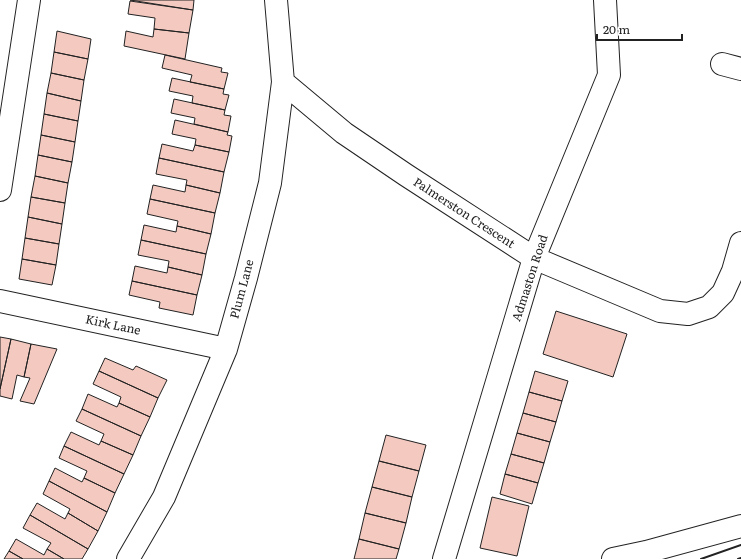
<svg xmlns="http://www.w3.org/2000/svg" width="741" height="559" font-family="Literata,serif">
  <rect width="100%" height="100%" fill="#fff"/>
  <path fill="#f3c9c0" stroke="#222" d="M130,0H194L193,10Z
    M130,1L193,10L189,33L154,29L155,18L128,14Z
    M154,29L189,33L185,59L124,46L126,31L153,37Z
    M57,31L91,39L88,59L54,52Z
    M54,52L88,59L84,80L51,73Z
    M165,55L222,68L221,72L228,73L224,89L190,82L192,75L162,68Z
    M51,73L84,80L81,101L47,93Z
    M172,78L224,89L223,94L229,95L225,110L192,103L193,96L169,91Z
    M47,93L81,101L78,121L44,114Z
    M174,99L225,110L224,115L231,116L228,132L194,124L195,118L171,113Z
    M44,114L78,121L75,142L41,135Z
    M175,120L228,132L227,135L232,136L229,152L195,145L196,139L172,134Z
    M41,135L75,142L72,162L38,155Z
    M162,144L193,151L195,145L229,152L224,172L159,158Z
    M38,155L72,162L68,183L35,176Z
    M159,158L224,172L220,193L186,185L187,180L156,174Z
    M35,176L68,183L65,203L31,197Z
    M153,185L185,192L186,185L220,193L215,213L150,199Z
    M31,197L65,203L62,224L28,217Z
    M150,199L215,213L211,234L177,226L178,221L147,214Z
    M28,217L62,224L59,244L25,238Z
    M144,225L176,232L177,226L211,234L206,254L141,240Z
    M25,238L59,244L56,265L22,259Z
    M141,240L206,254L202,275L168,267L169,261L138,255Z
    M22,259L56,265L52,285L19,279Z
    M135,266L167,273L168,267L202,275L197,295L132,281Z
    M132,281L197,295L193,315L159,308L160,302L129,295Z
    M556,311L627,334L613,377L543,354Z
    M0,337L11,339L0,389Z
    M11,339L31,344L24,377L17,375L12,399L0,396V389Z
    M31,344L57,349L34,404L20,401L30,378L24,377Z
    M105,358L133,370L136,366L167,380L158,398L99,371Z
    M99,371L158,398L150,417L119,403L121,397L93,384Z
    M535,371L568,381L562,401L529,392Z
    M529,392L562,401L556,422L523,413Z
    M88,394L117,407L119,403L150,417L141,436L82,409Z
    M82,409L141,436L133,455L101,441L104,434L76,421Z
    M523,413L556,422L550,442L517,433Z
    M71,432L99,445L101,441L133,455L124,474L64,446Z
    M517,433L550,442L544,463L511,454Z
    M386,435L426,445L419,471L379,461Z
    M64,446L124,474L115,493L84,478L87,471L59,458Z
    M511,454L544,463L538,483L505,474Z
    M379,461L419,471L412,497L372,487Z
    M55,468L82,482L84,478L115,493L107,512L49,481Z
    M505,474L538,483L532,504L500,494Z
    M49,481L107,512L98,531L68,513L70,509L43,494Z
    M372,487L412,497L406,523L365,513Z
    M492,497L529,506L517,556L480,548Z
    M37,503L65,519L68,513L98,531L88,549L30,515Z
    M365,513L406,523L399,549L359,539Z
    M30,515L88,549L82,559H64L47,549L51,543L23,528Z
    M16,539L44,555L47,549L64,559H23L9,551Z
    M359,539L399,549L396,559H354Z
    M9,551L23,559H4Z"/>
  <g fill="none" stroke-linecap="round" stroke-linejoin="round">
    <g stroke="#222" stroke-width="24">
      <path id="minor" d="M722,64L741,69
        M283,82L344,133L406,175L534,258L660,311L688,314L709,307L723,293L733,271L741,243
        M0,190L29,0
        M0,301L226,349
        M128,559L164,497L226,349L246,278L270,183L283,82L276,0
        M444,559L534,258L609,75L605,0
        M613,559L646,552L741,526"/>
    </g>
    <use href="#minor" stroke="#fff" stroke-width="22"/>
    <path stroke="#222" stroke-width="2" d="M701,559L741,545
      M738,559L741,558"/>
  </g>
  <g text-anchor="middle" stroke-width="3" stroke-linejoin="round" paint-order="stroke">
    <g font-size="12" fill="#222" stroke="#fff">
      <text transform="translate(464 213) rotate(33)" y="4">Palmerston Crescent</text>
      <text transform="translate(530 278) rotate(-72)" y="4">Admaston Road</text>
      <text transform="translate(242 289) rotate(-75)" y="4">Plum Lane</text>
      <text transform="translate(113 325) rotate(12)" y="4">Kirk Lane</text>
    </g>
  </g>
  <path d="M597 34v6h85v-6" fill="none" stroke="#222222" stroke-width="2"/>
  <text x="603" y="34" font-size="12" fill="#222222" stroke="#ffffff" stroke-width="3" paint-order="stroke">20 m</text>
</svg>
